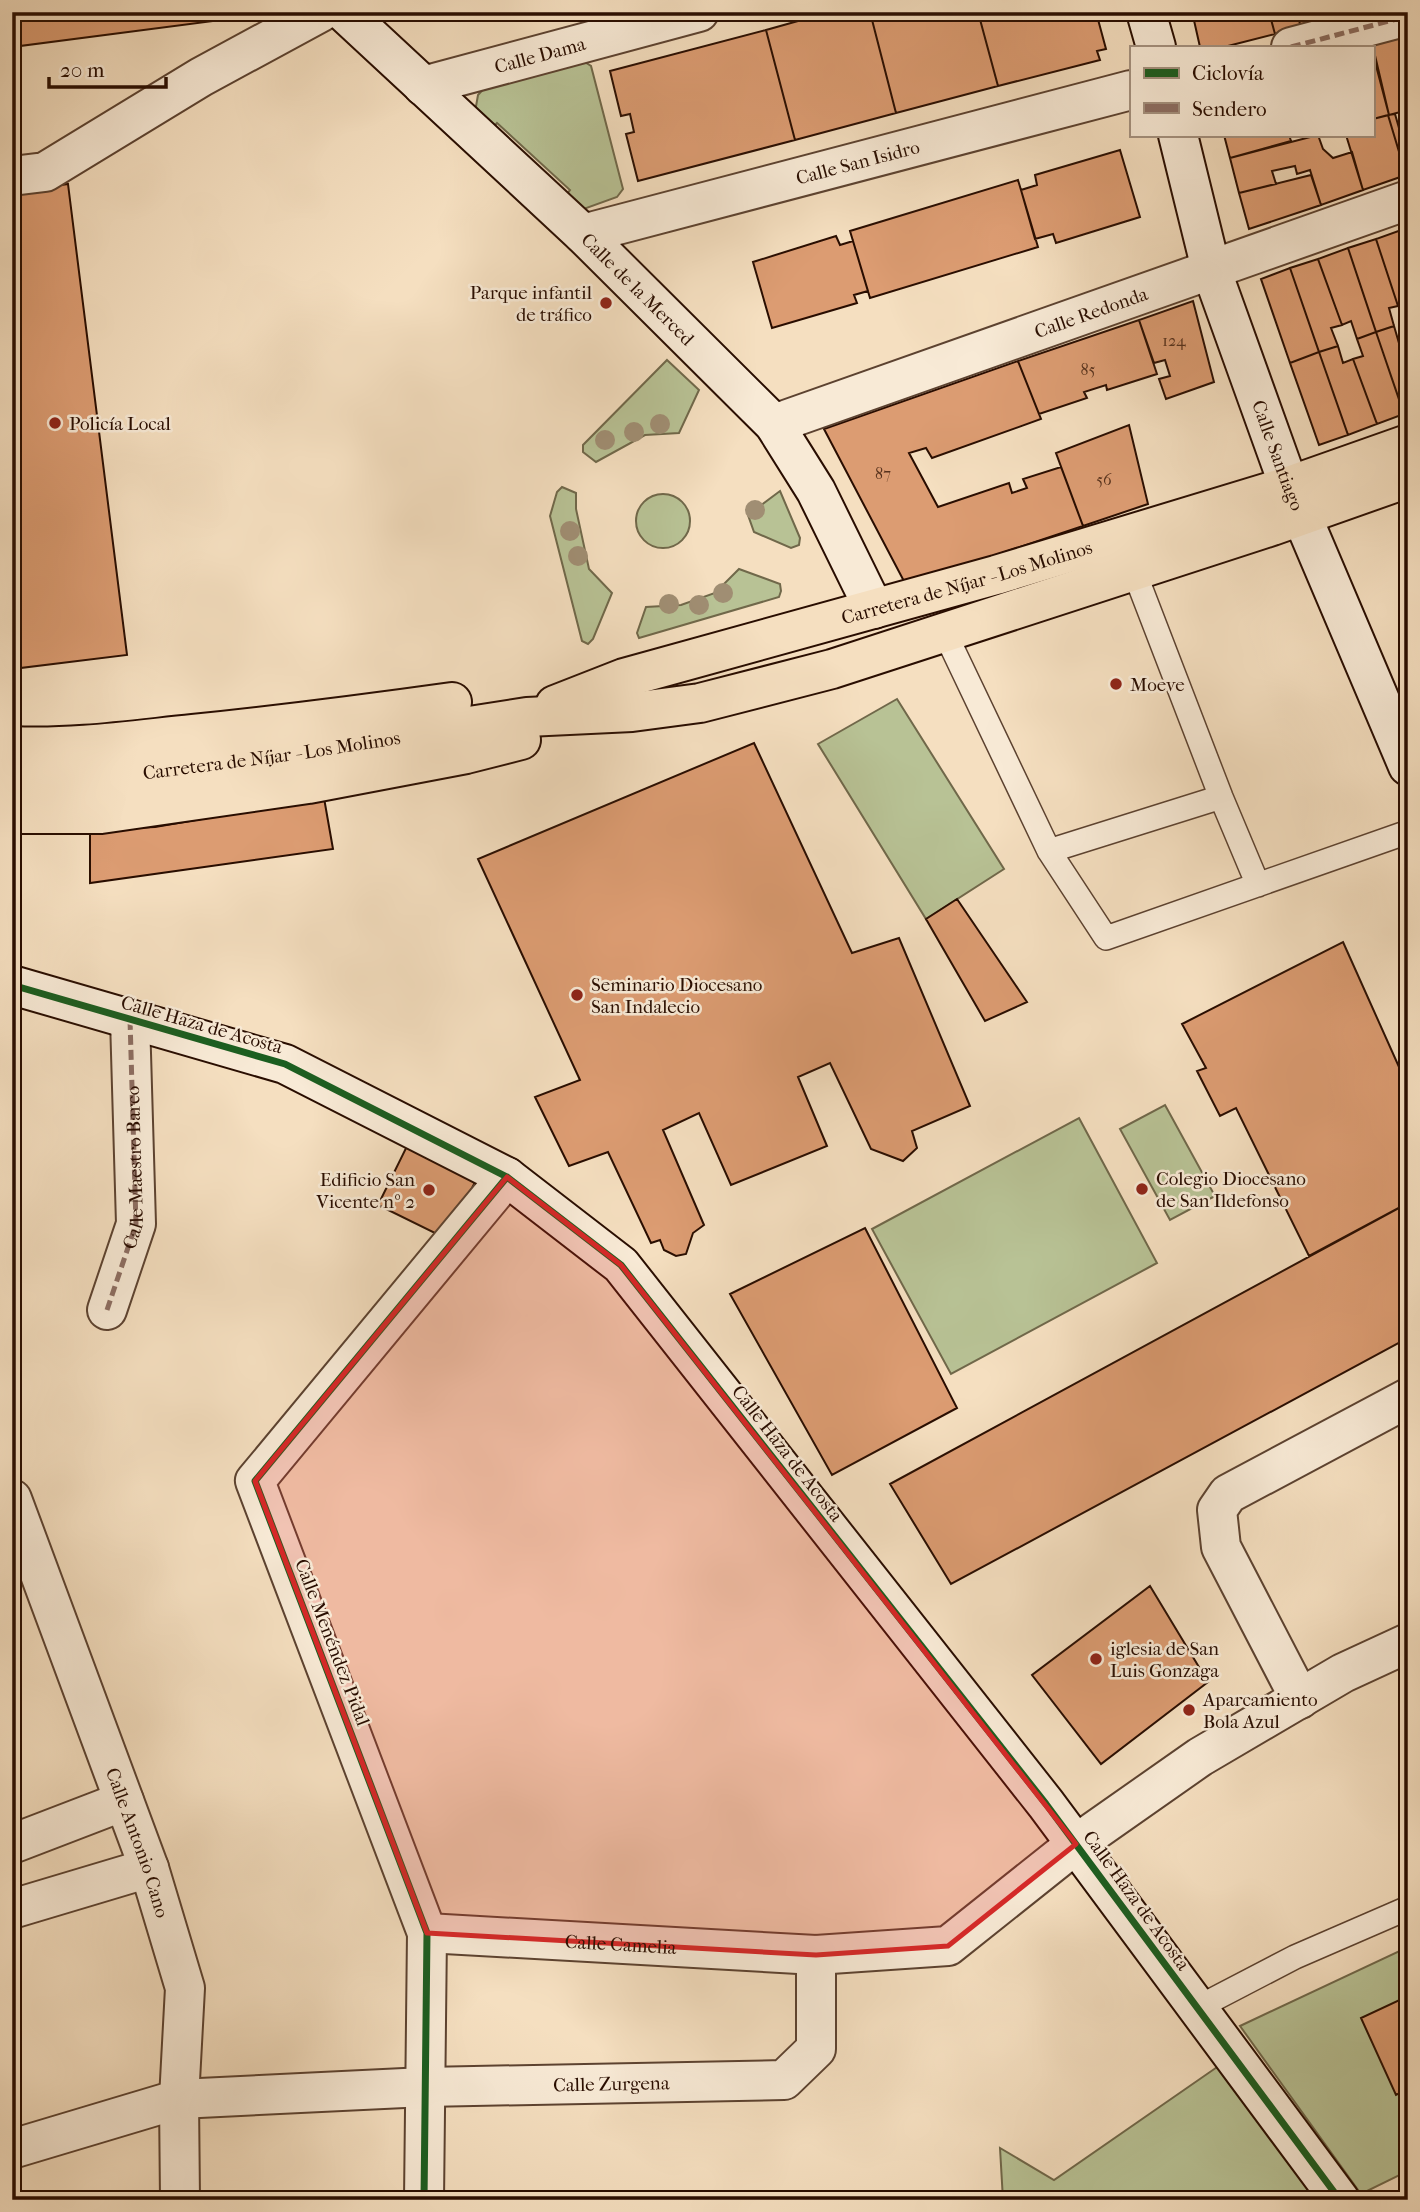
<svg xmlns="http://www.w3.org/2000/svg" width="1420" height="2212" font-family="'IM FELL French Canon',serif">
  <rect width="100%" height="100%" fill="#f5dfc0"/>
  <filter id="stains"><feTurbulence type="fractalNoise" baseFrequency=".00286" numOctaves="4"/><feColorMatrix values="0 0 0 0 .2 0 0 0 0 .09 0 0 0 0 .02 0 0 0 .5 -.17"/></filter>
  <radialGradient id="worn" r=".72"><stop offset=".6" stop-color="#630" stop-opacity="0"/><stop offset="1" stop-color="#630" stop-opacity=".3"/></radialGradient>
  <path fill="#b8c295" stroke="#70684a" stroke-width="2" d="M583,61L591,66L623,189L617,197L581,210L562,200L570,190L497,123L490,131L475,112L478,95L487,85Z
    M667,360L699,390L679,433L645,435L596,462L583,452V445Z
    M562,487L576,493V509L589,569L612,593L593,639L588,644L582,641L550,516L557,492Z
    M780,491L800,538L799,545L791,548L754,532L748,515Z
    M636 521a27 27 0 1 1 54 0a27 27 0 1 1-54 0Z
    M739,569L780,584L781,591L779,597L639,638L637,633L646,607L681,605L715,593Z
    M897,699L1004,869L926,919L818,744Z
    M1165,1105L1215,1196L1170,1220L1120,1129Z
    M1079,1118L1157,1263L951,1374L872,1229Z
    M1408,1947V2171L1361,2194L1240,2026Z
    M1233,2056L1340,2200H1003L1000,2148L1054,2180Z"/>
  <path fill="#dc9c72" stroke="#290d00" stroke-width="2" d="M12,12H251L252,16L12,47Z
    M830,12H870L896,113L795,140L766,30Z
    M870,12H978L998,86L896,113Z
    M978,12H1096L1106,49L1097,51L1100,60L998,86Z
    M1209,12H1269L1275,34L1224,47H1200L1193,16Z
    M1269,12H1297L1301,28L1275,34Z
    M1297,12H1323L1326,22L1301,28Z
    M766,30L795,140L638,181L626,134L634,132L630,114L621,116L610,71Z
    M1406,33L1408,110L1389,115L1373,47L1370,43Z
    M1373,54L1389,115L1373,119Z
    M1395,114L1401,135L1408,133V175H1406L1388,115Z
    M1388,115L1406,175L1363,190L1346,135H1373V119Z
    M1224,135H1289L1291,141L1230,158Z
    M1318,135L1323,149L1333,158L1352,152L1363,190L1321,205L1310,170L1297,174L1295,166L1272,171L1276,184L1239,193L1230,158Z
    M1120,150L1140,217L1056,243L1053,234L1035,239L1021,190L1037,185L1035,175Z
    M1311,175L1321,205L1249,229L1239,193Z
    M1018,180L1038,247L870,298L850,231Z
    M68,184L127,655L12,669V192Z
    M1404,229L1408,239V302L1398,306L1376,239Z
    M836,236L840,245L853,241L868,291L854,295L857,303L772,328L753,262Z
    M1376,239L1398,306L1389,308L1394,326L1376,332L1348,248Z
    M1348,248L1376,332L1357,339L1351,321L1342,325L1318,259Z
    M1318,259L1342,325L1331,328L1338,346L1319,352L1290,268Z
    M1290,268L1319,352L1290,363L1261,279Z
    M1193,301L1214,382L1166,399L1159,379L1170,376L1165,360L1154,363L1139,320Z
    M1139,320L1157,374L1107,390L1106,385L1084,392L1087,398L1039,414L1018,361Z
    M1394,326L1399,343L1408,339V413L1404,414L1376,332Z
    M1376,332L1404,414L1377,424L1353,359L1363,356L1357,339Z
    M1338,346L1343,363L1353,359L1377,424L1348,435L1319,352Z
    M1319,352L1348,435L1319,445L1290,363Z
    M1018,361L1041,419L932,458L926,448L909,453L938,507L1009,483L1012,493L1027,488L1023,479L1061,467L1083,526L906,585L824,429Z
    M1129,425L1148,504L1083,526L1056,453Z
    M754,743L852,953L899,938L970,1106L912,1131L917,1148L903,1161L871,1149L830,1063L798,1077L827,1146L731,1185L699,1113L663,1130L704,1225L693,1233L686,1254L676,1256L664,1250L660,1240L651,1243L608,1152L569,1166L535,1097L580,1080L478,859Z
    M324,798L333,849L90,883V830L155,827Z
    M957,899L1027,1002L985,1021L926,919Z
    M1343,942L1408,1087V1203L1309,1256L1236,1108L1220,1116L1197,1071L1206,1068L1182,1024Z
    M410,1140L479,1174L447,1239L378,1205Z
    M1408,1203V1338L951,1584L890,1484Z
    M865,1228L957,1408L832,1475L730,1294Z
    M1150,1586L1208,1682L1101,1764L1032,1675Z
    M1408,1996V2089L1396,2095L1361,2018Z"/>
  <g fill="none" stroke-linecap="round" stroke-linejoin="round">
    <g stroke="#5c4230" stroke-width="26">
      <path id="lane" d="M1134,571L1221,797L1258,885
        M945,633L1049,851L1106,938L1408,832
        M1049,851L1221,797
        M1197,2008L1295,1957L1408,1908"/>
    </g>
    <g stroke="#5c4230" stroke-width="42">
      <g id="street">
        <path d="M1291,47L1408,16"/>
        <path id="s1" d="M423,86L699,12"/>
        <path d="M12,176L45,172L201,77L321,12"/>
        <path id="s2" d="M583,234L1131,90"/>
        <path id="s3" d="M774,424L1408,200"/>
        <path d="M107,1310L136,1224L130,1019"/>
        <path id="s4" d="M12,1499L149,1868L185,1988L179,2099L180,2200"/>
        <path d="M1300,1699L1221,1547L1217,1510L1228,1494L1408,1398"/>
        <path d="M12,1844L124,1801"/>
        <path d="M12,1909L149,1868"/>
        <path id="s5" d="M427,1933L816,1955L948,1946L1076,1844L1200,1757L1343,1673L1408,1643"/>
        <path id="s6" d="M12,2149L179,2099L425,2087L784,2080L816,2049V1955"/>
        <path d="M424,2200L427,1933L255,1481L507,1177"/>
      </g>
    </g>
    <g stroke="#290d00" stroke-width="42">
      <g id="secondary">
        <path id="s7" d="M344,12L583,234L774,424L816,491L874,609"/>
        <path d="M1146,12L1156,47"/>
        <path id="s8" d="M1178,135L1211,269L1289,486L1408,766"/>
        <path d="M12,985L285,1064L507,1177L621,1265L1046,1804L1340,2200"/>
      </g>
    </g>
    <g stroke="#290d00" stroke-width="42">
      <g id="primary">
        <path id="s9" d="M555,705L624,678L996,575L1289,486L1408,444"/>
        <path d="M12,746C72,749 133,740 193,734C279,725 366,714 452,702"/>
        <path id="s10" d="M12,777H108L296,753L527,717L632,712L700,703L832,669L1272,526L1408,478"/>
        <path d="M12,814H101L308,784L466,754L521,740"/>
      </g>
    </g>
    <use href="#lane" stroke="#f8ead6" stroke-width="23"/>
    <use href="#street" stroke="#f8ead6" stroke-width="38"/>
    <use href="#secondary" stroke="#f8ead6" stroke-width="38"/>
    <use href="#primary" stroke="#f5dfc0" stroke-width="38"/>
    <g stroke="#8d6e63" stroke-width="5" stroke-dasharray="10 5" stroke-linecap="butt">
      <path d="M1291,47L1408,16"/>
      <path id="s11" d="M107,1310L136,1224L130,1019"/>
    </g>
    <g stroke="#f8ead6" stroke-width="11">
      <path id="cycleway" d="M12,985L285,1064L507,1177L621,1265L1046,1804L1340,2200
        M424,2200L427,1933L255,1481L507,1177"/>
    </g>
    <use href="#cycleway" stroke="#1b5e20" stroke-width="7"/>
  </g>
  <g fill="#a08e73">
    <circle cx="660" cy="424" r="10"/>
    <circle cx="634" cy="432" r="10"/>
    <circle cx="605" cy="440" r="10"/>
    <circle cx="755" cy="510" r="10"/>
    <circle cx="570" cy="531" r="10"/>
    <circle cx="578" cy="556" r="10"/>
    <circle cx="723" cy="593" r="10"/>
    <circle cx="669" cy="604" r="10"/>
    <circle cx="699" cy="605" r="10"/>
  </g>
  <path fill="#d62828" fill-opacity="0.2" stroke="#d62828" stroke-width="5" stroke-linejoin="round" d="M507,1177L621,1265L1076,1844L948,1946L816,1955L427,1933L255,1481Z"/>
  <g fill="#8f2418" stroke="#f8ead6" stroke-width="2.5">
    <circle cx="606" cy="303" r="7"/>
    <circle cx="55" cy="423" r="7"/>
    <circle cx="1116" cy="684" r="7"/>
    <circle cx="577" cy="995" r="7"/>
    <circle cx="1142" cy="1189" r="7"/>
    <circle cx="429" cy="1190" r="7"/>
    <circle cx="1096" cy="1659" r="7"/>
    <circle cx="1189" cy="1710" r="7"/>
  </g>
  <g text-anchor="middle" stroke-width="5" stroke-linejoin="round" paint-order="stroke">
    <g font-size="16" fill="#56311c">
      <text x="1174" y="346">124</text>
      <text x="1088" y="375">85</text>
      <text x="883" y="479">87</text>
      <text x="1104" y="485">56</text>
    </g>
    <g font-size="19" fill="#290d00" stroke="#f8ead6">
      <text dy="7" stroke="none"><textPath href="#s1" startOffset="121">Calle Dama</textPath></text>
      <text dy="7" stroke="none"><textPath href="#s2" startOffset="284">Calle San Isidro</textPath></text>
      <text dy="7" stroke="none"><textPath href="#s7" startOffset="404">Calle de la Merced</textPath></text>
      <text dy="7" stroke="none"><textPath href="#s3" startOffset="336">Calle Redonda</textPath></text>
      <text dy="7" stroke="none"><textPath href="#s8" startOffset="336">Calle Santiago</textPath></text>
      <text dy="7" stroke="none"><textPath href="#s9" startOffset="430">Carretera de Níjar - Los Molinos</textPath></text>
      <text dy="7" stroke="none"><textPath href="#s10" startOffset="261">Carretera de Níjar - Los Molinos</textPath></text>
      <text transform="translate(202 1024) rotate(16)" y="7">Calle Haza de Acosta</text>
      <text dy="7" stroke="none"><textPath href="#s11" startOffset="147">Calle Maestro Barco</textPath></text>
      <text transform="translate(788 1453) rotate(52)" y="7">Calle Haza de Acosta</text>
      <text transform="translate(333 1642) rotate(69)" y="7">Calle Menéndez Pidal</text>
      <text dy="7" stroke="none"><textPath href="#s4" startOffset="366">Calle Antonio Cano</textPath></text>
      <text transform="translate(1137 1900) rotate(54)" y="7">Calle Haza de Acosta</text>
      <text dy="7" stroke="none"><textPath href="#s5" startOffset="194">Calle Camelia</textPath></text>
      <text dy="7" stroke="none"><textPath href="#s6" startOffset="607">Calle Zurgena</textPath></text>
    </g>
    <g font-size="19" fill="#290d00" stroke="#f8ead6" text-anchor="start">
      <text x="592" y="299" text-anchor="end">Parque infantil<tspan x="592" dy="22">de tráfico</tspan></text>
      <text x="69" y="430">Policía Local</text>
      <text x="1130" y="691">Moeve</text>
      <text x="591" y="991">Seminario Diocesano<tspan x="591" dy="22">San Indalecio</tspan></text>
      <text x="1156" y="1185">Colegio Diocesano<tspan x="1156" dy="22">de San Ildefonso</tspan></text>
      <text x="415" y="1186" text-anchor="end">Edificio San<tspan x="415" dy="22">Vicente nº 2</tspan></text>
      <text x="1110" y="1655">iglesia de San<tspan x="1110" dy="22">Luis Gonzaga</tspan></text>
      <text x="1203" y="1706">Aparcamiento<tspan x="1203" dy="22">Bola Azul</tspan></text>
    </g>
  </g>
  <rect width="1420" height="2212" fill="none" stroke="#f5dfc0" stroke-width="42"/>
  <rect x="14" y="14" width="1392" height="2184" fill="none" stroke="#290d00" stroke-width="3.5"/>
  <rect x="21" y="21" width="1378" height="2170" fill="none" stroke="#290d00" stroke-width="2"/>
  <rect x="1130" y="46" width="245" height="91" fill="#f8ead6" stroke="#a59280" stroke-width="2"/>
  <rect x="1144" y="68" width="35" height="10" fill="#1b5e20" stroke="#a59280" stroke-width="2"/>
  <text x="1192" y="80" font-size="21" fill="#290d00">Ciclovía</text>
  <rect x="1144" y="103" width="35" height="10" fill="#8d6e63" stroke="#a59280" stroke-width="2"/>
  <text x="1192" y="116" font-size="21" fill="#290d00">Sendero</text>
  <path d="M49 77v10h117v-10" fill="none" stroke="#290d00" stroke-width="3.5"/>
  <text x="60" y="77" font-size="21" fill="#290d00" stroke="#f8ead6" stroke-width="5" paint-order="stroke">20 m</text>
  <rect width="100%" height="100%" filter="url(#stains)"/>
  <rect width="100%" height="100%" fill="url(#worn)"/>
</svg>
